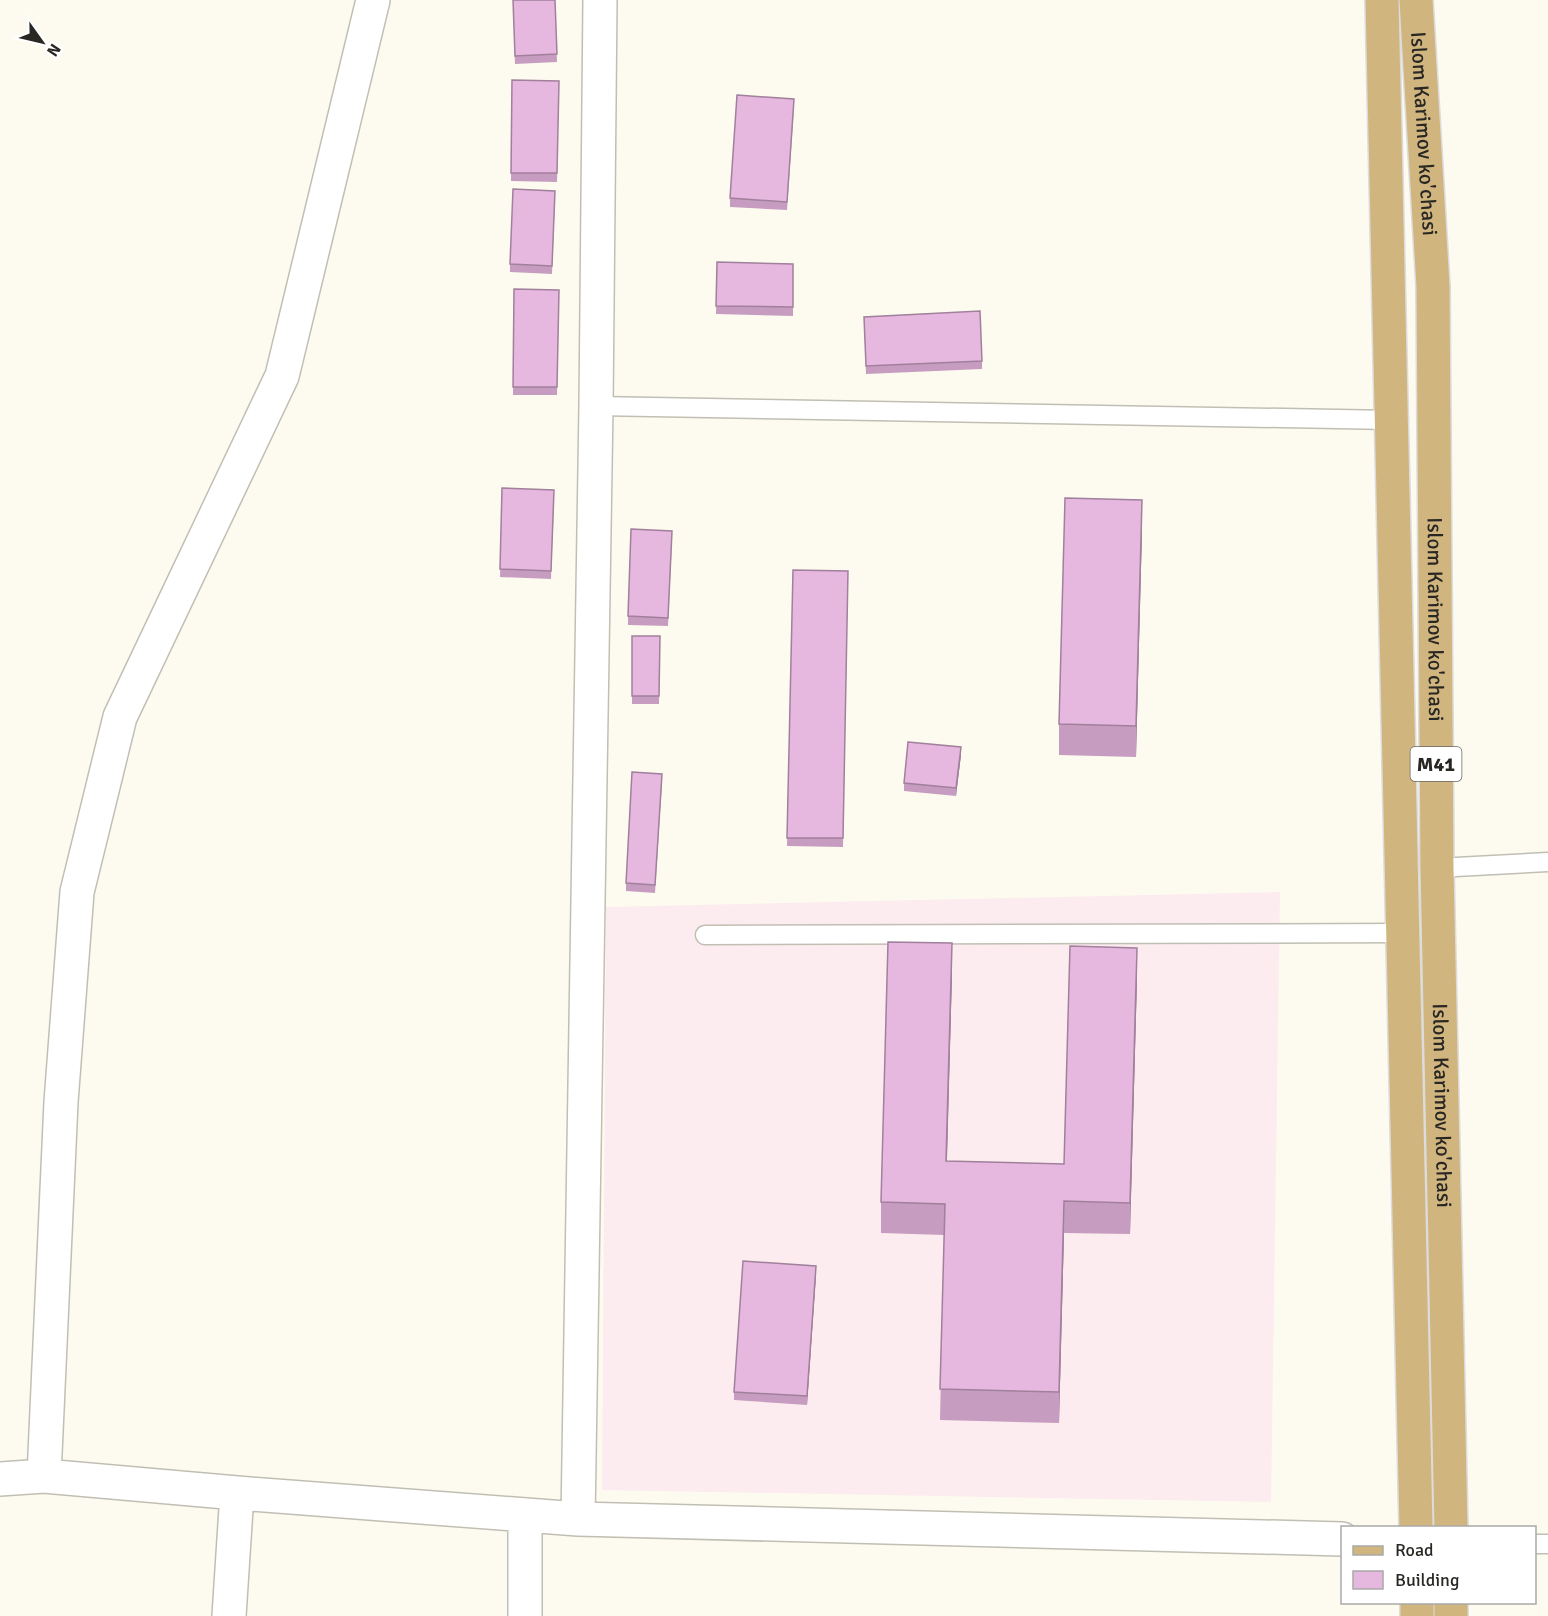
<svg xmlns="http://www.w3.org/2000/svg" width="1548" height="1616" font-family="Signika,sans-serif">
  <rect width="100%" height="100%" fill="#fdfbef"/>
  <path fill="#fcecef" d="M1280,892L1271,1502L602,1490L606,907Z"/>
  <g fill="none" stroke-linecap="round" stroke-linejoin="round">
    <g stroke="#c1bfb3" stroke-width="21">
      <path id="service" d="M596,406L1392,420
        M1437,868L1548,862
        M705,935L1403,933
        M1535,1544H1548"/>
    </g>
    <g stroke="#c1bfb3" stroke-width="36">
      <path id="minor" d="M44,1476L61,1102L77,892L120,717L282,376L373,0
        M0,1479L44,1476L237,1493L578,1519L1342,1539
        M525,1515V1616
        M578,1519L596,406L600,0
        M229,1616L237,1493"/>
    </g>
    <g stroke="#dddcdc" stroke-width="36">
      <g id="primary">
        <path d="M1382,0L1416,1528"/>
        <path id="s1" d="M1416,0L1433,286L1437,868L1451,1528"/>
        <path d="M1417,1602V1616"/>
        <path d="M1451,1616V1602"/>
      </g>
    </g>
    <use href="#service" stroke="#fff" stroke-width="18"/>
    <use href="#minor" stroke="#fff" stroke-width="33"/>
    <use href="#primary" stroke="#d1b57f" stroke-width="33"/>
  </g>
  <path fill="#c69dc0" d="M513,0H555L557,62L515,64Z
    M512,80L559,81L557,182L511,181Z
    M794,107L787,210L730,207V198Z
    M555,199L552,274L510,272V264Z
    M717,262L793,264V316L716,314Z
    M514,289L559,290L557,395H513Z
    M864,317L982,361V369L866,374Z
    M502,488L554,498L551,579L500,577Z
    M1142,531L1136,757L1059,755V724Z
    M672,539L668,626L628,625V616Z
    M793,570L848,571L843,847L787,846Z
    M632,636H660L659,704H632Z
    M961,755L956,796L904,791V783Z
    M662,782L655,893L626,891V883Z
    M952,974L947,1161L1064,1164L1137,979L1130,1234L1064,1233L1059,1423L940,1420L944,1235L881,1233V1202Z
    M816,1274L807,1405L734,1400V1392Z"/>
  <path fill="#a1809c" d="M1142,500V531L1136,757V726Z
    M961,747V755L956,796V788Z
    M952,943V974L946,1192V1161Z
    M1137,948V979L1130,1234V1203Z
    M1064,1201V1233L1059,1423V1392Z
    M816,1266V1274L807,1405V1396Z"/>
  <path fill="#e6b7df" stroke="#a1809c" stroke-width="1.5" d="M513,0H555L557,54L515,56Z
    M512,80L559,81L557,173H511Z
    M737,95L794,99L787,202L730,198Z
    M513,189L555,191L552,266L510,264Z
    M717,262L793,264V307L716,306Z
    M514,289L559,290L557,387H513Z
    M980,311L982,361L866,366L864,317Z
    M502,488L554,490L551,571L500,569Z
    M1065,498L1142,500L1136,726L1059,724Z
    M631,529L672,531L668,618L628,616Z
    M793,570L848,571L843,838H787Z
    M632,636H660L659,696H632Z
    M908,742L961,747L956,788L904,783Z
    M632,772L662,774L655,885L626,883Z
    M888,942L952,943L946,1161L1064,1164L1070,946L1137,948L1130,1203L1064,1201L1059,1392L940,1389L945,1204L881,1202Z
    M743,1261L816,1266L807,1396L734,1392Z"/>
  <g text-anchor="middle" stroke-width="6" stroke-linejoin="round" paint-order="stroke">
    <rect fill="#fff" stroke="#686865" stroke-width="1.5" x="1410.5" y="747" width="51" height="34" rx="4.5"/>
    <g font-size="20" font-weight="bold" fill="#282723">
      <text x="1436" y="771">M41</text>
    </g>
    <g font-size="21" fill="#282723" stroke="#fff">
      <text dy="7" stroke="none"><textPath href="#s1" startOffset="134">Islom Karimov ko'chasi</textPath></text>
      <text dy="7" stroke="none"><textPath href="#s1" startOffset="620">Islom Karimov ko'chasi</textPath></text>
      <text dy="7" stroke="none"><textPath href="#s1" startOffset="1106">Islom Karimov ko'chasi</textPath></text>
    </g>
  </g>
  <rect x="1341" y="1526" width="195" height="78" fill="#ffffff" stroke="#a9a9a7" stroke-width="1.5"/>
  <rect x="1353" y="1546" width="30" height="9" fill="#d1b57f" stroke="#a9a9a7" stroke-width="1.5"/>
  <text x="1395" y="1556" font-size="18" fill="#282723">Road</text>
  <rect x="1353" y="1571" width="30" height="18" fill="#e6b7df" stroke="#a9a9a7" stroke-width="1.5"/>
  <text x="1395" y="1586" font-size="18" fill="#282723">Building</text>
  <g transform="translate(42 42) rotate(124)" stroke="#ffffff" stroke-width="4.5" paint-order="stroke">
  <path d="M0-4.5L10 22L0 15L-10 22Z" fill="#282723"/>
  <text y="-9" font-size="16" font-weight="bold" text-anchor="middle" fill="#282723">N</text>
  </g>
</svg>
